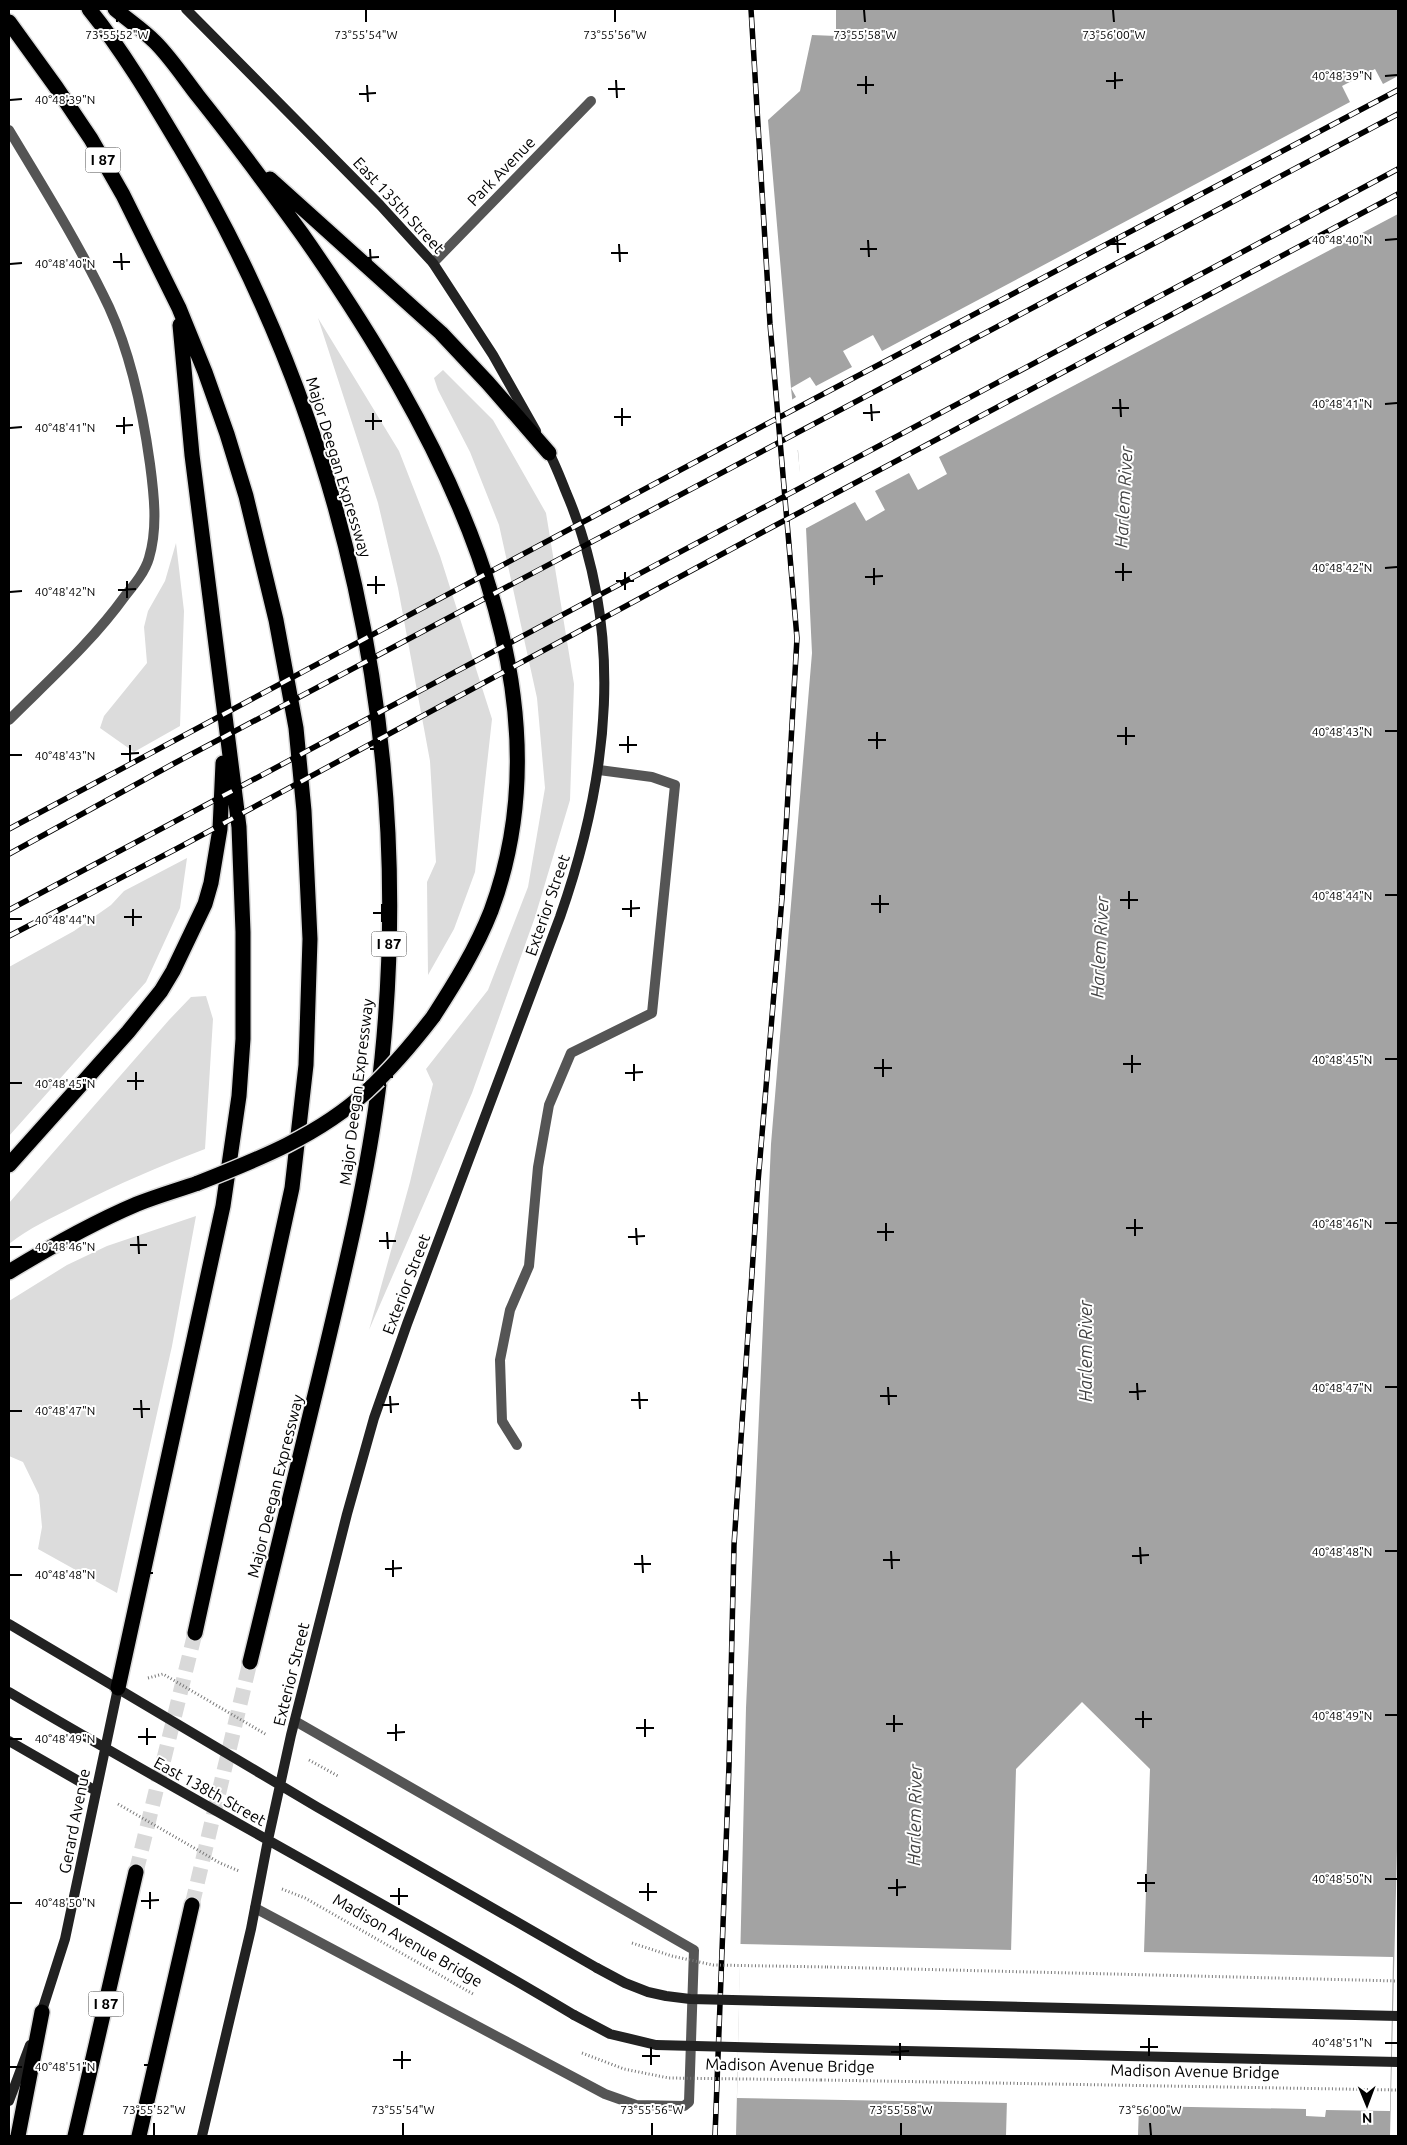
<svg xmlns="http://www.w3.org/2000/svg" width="1407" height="2145" font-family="Ubuntu,sans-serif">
  <rect width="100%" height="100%" fill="#fff"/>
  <path fill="#dcdcdc" d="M318,318L399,451L440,556L492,719L475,872L454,929L428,975L427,882L436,862L430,761L398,588L378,503Z
    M443,370L493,420L546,513L574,684L570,800L535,917L472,1093L369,1330L410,1182L433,1084L426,1069L488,990L528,887L545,788L537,698L499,525L470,452L438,390L434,378Z
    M176,543L184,611L180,726L134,752L100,728L104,716L147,663L144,627L148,611L165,581Z
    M187,858L180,908L146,982L9,1136V967L74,931L111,905L124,891Z
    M206,996L213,1019L205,1149C160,1166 118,1184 75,1206C52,1218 29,1228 9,1244V1203L169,1020L191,997Z
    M196,1216L172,1346L117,1593L38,1549L42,1527L39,1495L23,1462L9,1456V1301L67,1265L107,1246Z"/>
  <path fill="#a3a3a3" d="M836,9H1398V1808L1390,2136H1138L1150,1769L1082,1702L1016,1769L1006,2136H736L746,1708L771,1144L812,653L806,528L791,388L768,120L800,91L812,35L836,36Z"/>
  <path fill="#fff" d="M1375,69L1383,84L1398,76V214L939,457L947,474L918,490L909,473L875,491L885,510L866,521L855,502L803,530L798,478L800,477L798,450L795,451L790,401L796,397L791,388L810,377L816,386L852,367L843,351L873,335L882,351L1350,102L1342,86Z
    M740,1944L1013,1950L1009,2103L737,2098Z
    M1142,1952L1393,1957L1390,2111L1326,2110L1325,2117L1306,2116V2109L1137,2106Z"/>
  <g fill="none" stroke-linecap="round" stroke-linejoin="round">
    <path stroke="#d9d9d9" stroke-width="15" stroke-dasharray="15 8" stroke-linecap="butt" d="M136,1872L195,1633
      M192,1905L250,1662"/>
    <g stroke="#dbdbdb" stroke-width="18">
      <path id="highway" d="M89,9C123,51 152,100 180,147C345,422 414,739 382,1058C371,1165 345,1269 320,1374C297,1470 274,1566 250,1662
        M115,9C128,20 143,30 155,42C171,58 184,78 198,96C234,141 268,187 302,234C433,421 578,677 491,911C476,949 455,983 433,1017
        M9,22L56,87L91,139L123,195L179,308L205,372L227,434L246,496L276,620L296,728L304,811L310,939L306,1065L292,1188L195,1633
        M270,179L441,333L488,383L549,453
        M9,1165L128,1032L161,991L173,971L205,904L211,883L220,829L223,763
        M9,1272C50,1247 92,1223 137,1204C157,1196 178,1190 198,1183
        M118,1688L223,1206L239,1096L243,1039V932L239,827L192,455L180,325
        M18,2136L42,2012
        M75,2136L136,1872
        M139,2136L192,1905"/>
    </g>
    <path stroke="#777" stroke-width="3" stroke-dasharray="1 2.5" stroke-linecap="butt" d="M148,1678L163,1674L267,1735
      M309,1760L338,1776
      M118,1804L220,1863L239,1871
      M282,1889L305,1898L473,1994
      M827,1967L1398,1981
      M821,2080L1398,2090"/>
    <path stroke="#555" stroke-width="10" d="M517,1445L502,1421L500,1360L510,1310L529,1266L538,1167L549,1105L571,1053L652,1013L675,785L652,777L599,770"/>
    <path stroke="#555" stroke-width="10" d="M9,130C44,188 80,246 109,307C131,355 143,413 150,464C154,494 158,528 149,558C145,572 134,585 125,596C92,642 49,680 9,720
      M433,263L591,101
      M255,1908L605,2094L636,2105L684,2106L689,2102L694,1950L295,1721"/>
    <path stroke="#222" stroke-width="10" d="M186,9L380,205L433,263L493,355L536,431
      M9,1624L317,1807L597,1968
      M9,1692C196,1803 388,1904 574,2015
      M9,1741L96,1791
      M817,2002L1398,2016
      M40,2017L65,1939L118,1688
      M815,2049L1398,2062
      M9,2101L30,2045
      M202,2136L251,1929L268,1840L291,1735L347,1514L374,1418L407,1324L560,917C609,777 626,632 566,492C560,477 554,461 546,447"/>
    <use href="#highway" stroke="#000" stroke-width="15"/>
    <g stroke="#000" stroke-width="5.5">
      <path id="rail" d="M9,829L727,445L1398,90
        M9,854L173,764L1398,114
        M9,910L1398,169
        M9,936L178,848L761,533L1398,194
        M715,2136L729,1766L734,1545L758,1182L782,898L797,638L770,324L751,9"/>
    </g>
    <use href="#rail" stroke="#fff" stroke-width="4" stroke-dasharray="11" stroke-linecap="butt"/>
    <g stroke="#dbdbdb" stroke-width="18" stroke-linecap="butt">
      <path id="highway-bridge" d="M198,1183C257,1160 320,1135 367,1091C392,1068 413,1043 433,1017"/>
    </g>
    <path stroke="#777" stroke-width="3" stroke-dasharray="1 2.5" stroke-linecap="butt" d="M632,1943L672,1956L713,1965L827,1967
      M582,2053L624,2069L669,2078L821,2080"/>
    <path stroke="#222" stroke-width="10" d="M597,1968L625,1983L648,1992L666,1996L690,1999L817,2002
      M574,2015L610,2034L656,2045L815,2049"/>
    <use href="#highway-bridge" stroke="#000" stroke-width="15"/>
  </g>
  <path fill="none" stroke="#000" stroke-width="2" d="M117,10V22M366,10V22M615,10V22M864,10L865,22M1113,10L1114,22M1115,72V89M866,76V94M1385,76L1397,75M616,80L617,98M1106,81L1123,80M367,85L368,102M857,85H874M608,89H625M359,94L376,93M10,100L22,99M1117,236L1118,253M868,240L869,257M1385,240L1397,239M619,244L620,262M1109,244H1126M370,249L371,266M860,249H877M121,253L122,270M611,253H628M362,258L379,257M113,262H130M10,264L22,263M1120,399L1121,417M871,404L872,421M1385,404L1397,403M622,408V426M1112,408H1129M373,413V430M863,413L880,412M124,417V434M614,417H631M365,421H382M116,426L133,425M10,428L22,427M1123,563V581M874,568V585M1385,568L1397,567M625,572V590M1115,572H1132M376,576V594M865,577L883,576M127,581V598M616,581H634M367,585H385M118,590L136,589M10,592L22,591M1126,727V745M1385,731H1397M877,732V749M628,736V753M1117,736H1135M379,740V758M868,740H886M130,745V762M619,745H637M370,749H388M121,754L139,753M10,755H22M1129,891V909M880,895V913M1385,895H1397M631,900V917M1120,900H1138M382,904V922M871,904H889M133,909V926M622,909L640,908M373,913H391M124,917H142M10,919H22M1132,1055V1073M883,1059V1077M1385,1059H1397M634,1064V1081M1123,1064H1141M385,1068V1086M874,1068H892M136,1072V1090M625,1073L643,1072M376,1077H393M127,1081H144M10,1083H22M1135,1219V1236M886,1223V1241M1385,1223H1397M636,1228L637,1245M1126,1228H1143M387,1232L388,1249M877,1232H894M138,1236L139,1254M628,1237L645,1236M379,1241H396M130,1245H147M10,1247H22M1137,1383L1138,1400M888,1387L889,1405M1385,1387H1397M639,1392L640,1409M1129,1392L1146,1391M390,1396L391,1413M880,1396H897M141,1400L142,1418M631,1400H648M382,1405L399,1404M133,1409H150M10,1411H22M1140,1547L1141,1564M891,1551L892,1569M1385,1551H1397M642,1555L643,1573M1132,1556L1149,1555M393,1560V1577M883,1560H900M144,1564V1582M634,1564H651M385,1569L402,1568M136,1573H153M10,1575H22M1143,1711V1728M894,1715V1732M1385,1715H1397M645,1719V1737M1135,1719H1152M396,1724V1741M886,1724H903M147,1728V1745M636,1728H654M387,1733L405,1732M138,1737H156M10,1739H22M1146,1874V1892M897,1879V1896M1385,1879H1397M648,1883V1901M1137,1883H1155M399,1888V1905M888,1888L906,1887M150,1892V1909M639,1892H657M390,1896H408M141,1901L159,1900M10,1903H22M1149,2038V2056M900,2043V2060M1385,2043H1397M651,2047V2065M1140,2047H1158M402,2051V2069M891,2052L909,2051M153,2056V2073M642,2056H660M393,2060H411M144,2065L162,2064M10,2067H22M154,2123V2135M403,2123V2135M652,2123V2135M901,2123V2135M1150,2123L1151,2135"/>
  <g text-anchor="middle" stroke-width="4" stroke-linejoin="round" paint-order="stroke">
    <g fill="#fff" stroke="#4c4c4c" stroke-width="1">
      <rect x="85.5" y="147.5" width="35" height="25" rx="4"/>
      <rect x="371.5" y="931.5" width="35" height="25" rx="4"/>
      <rect x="88.5" y="1991.5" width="35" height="25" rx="4"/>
    </g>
    <g font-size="15" font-weight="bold" fill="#000">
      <text x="103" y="165">I 87</text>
      <text x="389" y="949">I 87</text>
      <text x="106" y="2009">I 87</text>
    </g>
    <g font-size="16" fill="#000" stroke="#fff">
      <text transform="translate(501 171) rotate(-46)" y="6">Park Avenue</text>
      <text transform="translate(399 205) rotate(47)" y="6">East 135th Street</text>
      <text transform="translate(339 467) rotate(73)" y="6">Major Deegan Expressway</text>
      <text transform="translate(547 905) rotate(-71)" y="6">Exterior Street</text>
      <text transform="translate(356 1092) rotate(-83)" y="6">Major Deegan Expressway</text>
      <text transform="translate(406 1284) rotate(-69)" y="6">Exterior Street</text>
      <text transform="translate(275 1486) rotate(-76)" y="6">Major Deegan Expressway</text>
      <text transform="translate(291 1674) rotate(-76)" y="6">Exterior Street</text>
      <text transform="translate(210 1791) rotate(29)" y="6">East 138th Street</text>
      <text transform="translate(74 1821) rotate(-79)" y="6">Gerard Avenue</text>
      <text transform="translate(408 1940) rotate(30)" y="6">Madison Avenue Bridge</text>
      <text transform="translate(790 2065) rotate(1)" y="6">Madison Avenue Bridge</text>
      <text transform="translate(1195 2071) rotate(1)" y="6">Madison Avenue Bridge</text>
    </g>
    <g font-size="18" font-style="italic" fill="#444" stroke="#fff">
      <text transform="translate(1124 497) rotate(-87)" y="6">Harlem River</text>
      <text transform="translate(1100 947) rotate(-87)" y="6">Harlem River</text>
      <text transform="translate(1086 1351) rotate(-90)" y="6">Harlem River</text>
      <text transform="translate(915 1815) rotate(-89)" y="6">Harlem River</text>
    </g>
  </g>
  <g font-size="12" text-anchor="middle" fill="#000" stroke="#fff" stroke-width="4" stroke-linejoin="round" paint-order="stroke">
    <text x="117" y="39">73°55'52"W</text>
    <text x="366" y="39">73°55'54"W</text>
    <text x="615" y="39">73°55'56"W</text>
    <text x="865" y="39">73°55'58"W</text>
    <text x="1114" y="39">73°56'00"W</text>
    <text x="1342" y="80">40°48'39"N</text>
    <text x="65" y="104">40°48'39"N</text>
    <text x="1342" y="244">40°48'40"N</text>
    <text x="65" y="268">40°48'40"N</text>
    <text x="1342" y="408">40°48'41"N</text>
    <text x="65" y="432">40°48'41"N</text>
    <text x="1342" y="572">40°48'42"N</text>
    <text x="65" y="596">40°48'42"N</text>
    <text x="1342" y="736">40°48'43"N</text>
    <text x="65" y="760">40°48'43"N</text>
    <text x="1342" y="900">40°48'44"N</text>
    <text x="65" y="924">40°48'44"N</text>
    <text x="1342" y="1064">40°48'45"N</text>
    <text x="65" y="1088">40°48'45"N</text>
    <text x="1342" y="1228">40°48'46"N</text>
    <text x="65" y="1251">40°48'46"N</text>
    <text x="1342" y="1392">40°48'47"N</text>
    <text x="65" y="1415">40°48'47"N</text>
    <text x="1342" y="1556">40°48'48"N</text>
    <text x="65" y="1579">40°48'48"N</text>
    <text x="1342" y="1720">40°48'49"N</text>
    <text x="65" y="1743">40°48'49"N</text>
    <text x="1342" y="1883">40°48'50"N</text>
    <text x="65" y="1907">40°48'50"N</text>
    <text x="1342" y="2047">40°48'51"N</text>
    <text x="65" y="2071">40°48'51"N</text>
    <text x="154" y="2114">73°55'52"W</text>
    <text x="403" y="2114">73°55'54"W</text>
    <text x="652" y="2114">73°55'56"W</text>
    <text x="901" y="2114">73°55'58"W</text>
    <text x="1150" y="2114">73°56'00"W</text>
  </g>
  <rect width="1407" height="2145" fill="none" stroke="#000000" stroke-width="20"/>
  <g transform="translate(1367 2105) rotate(179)" stroke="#ffffff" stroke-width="4" paint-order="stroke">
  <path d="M0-4L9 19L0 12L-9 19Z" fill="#000000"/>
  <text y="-8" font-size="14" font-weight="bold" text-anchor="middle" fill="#000000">N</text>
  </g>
</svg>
